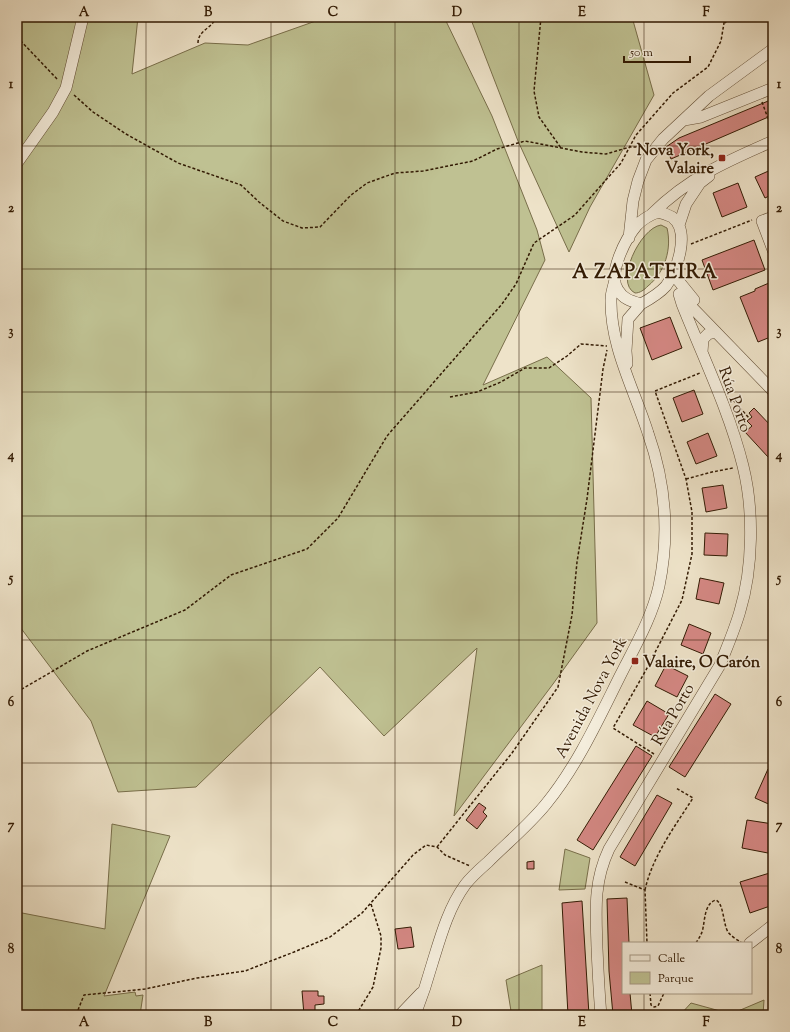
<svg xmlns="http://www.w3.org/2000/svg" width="790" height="1032" font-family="'Sorts Mill Goudy',serif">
  <rect width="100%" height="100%" fill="#eee3c9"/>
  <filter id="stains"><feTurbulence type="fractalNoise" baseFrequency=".005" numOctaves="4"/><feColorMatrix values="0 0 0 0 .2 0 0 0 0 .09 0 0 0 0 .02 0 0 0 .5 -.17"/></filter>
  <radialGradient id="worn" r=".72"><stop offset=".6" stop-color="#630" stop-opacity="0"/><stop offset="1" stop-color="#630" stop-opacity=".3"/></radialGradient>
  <path fill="#bfc192" stroke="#786e4a" d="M17,17H138L132,74L205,43L248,45L327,17H444L492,116L537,230L545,260L483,385L547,357L591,398L597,623L553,684L454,816L477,648L384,736L320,667L196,787L118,792L91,721L17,623Z
    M470,17H632L654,95L590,207L569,252L518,141Z
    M661,225L667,228C672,249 665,272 648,286C644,290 640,293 635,293C614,283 640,228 661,225Z
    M112,824L170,836L104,996L135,992L136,996L143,995L140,1015H17V912L105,929Z
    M565,849L590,858L585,889L559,890Z
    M542,965V1015H510L511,1011L506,980Z
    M764,1000L763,1015H680L691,1003L731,1014Z"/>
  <path fill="#d58884" stroke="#321a03" d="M773,99V115L671,159L666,147L679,138Z
    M773,169V194L765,198L755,177Z
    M738,183L747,207L722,217L713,193Z
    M754,240L765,270L713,290L702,260Z
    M769,283L773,293V336L758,342L740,297L755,291V289Z
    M670,317L682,348L652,360L640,328Z
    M694,390L703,414L682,422L673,398Z
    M754,408L773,428V452L768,457L745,432L752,426L747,421L752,417L749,413Z
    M708,433L717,456L696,464L687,442Z
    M723,485L727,508L706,512L702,488Z
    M705,533L728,534L727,556L704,555Z
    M700,578L724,583L719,604L696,599Z
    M689,624L711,633L703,654L681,645Z
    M666,665L688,676L677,697L655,686Z
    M715,694L731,704L685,777L669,767Z
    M647,701L669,714L655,737L633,725Z
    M636,746L652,756L593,850L577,840Z
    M768,769L773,772V806L755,798Z
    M657,795L672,803L635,866L620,857Z
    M479,803L486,808L483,812L487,816L477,829L466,820Z
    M747,820L773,824V854L742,848Z
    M534,861V869H527V862Z
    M773,872V905L750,913L740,882Z
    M627,898L629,943H623V993H630L632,1015H613L609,971L607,899Z
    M582,901L589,1015H568L562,903Z
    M411,927L414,947L398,949L395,929Z
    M302,991H318V996H324V1004L315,1005V1014L304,1015Z"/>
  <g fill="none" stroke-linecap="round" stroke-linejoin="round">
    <g stroke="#614c34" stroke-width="12">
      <path id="minor" d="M684,120L701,117L773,88
        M17,163L53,112L66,88L83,17
        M658,212C663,213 668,215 672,217C691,231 677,271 666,286C659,294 650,299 641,304C631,301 623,299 618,290C607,274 626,238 637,225C643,219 650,215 658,212Z
        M652,214C688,178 727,161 773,141
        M773,217L762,221L773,250
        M679,225L686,204L700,183L709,176
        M629,238L633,201L638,181L646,160L663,139L709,96L773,49
        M674,272L677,279L694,300
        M680,295L773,391
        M702,352L703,339L708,334L716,332
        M627,364L626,351L628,319L641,304
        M750,943L773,925
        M400,1015L421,993
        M415,1015C422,997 428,979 433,961C441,935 449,907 465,885C471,877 480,869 488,862C507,843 529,825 546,804C577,766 598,720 620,676C634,648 652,618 659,586C670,533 666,484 648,433C634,389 610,346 611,299C611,292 614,286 615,279
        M601,1015C599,993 598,970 597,948C596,912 593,883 609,849L720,665C727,647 735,629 740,611C753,568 754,510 743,466C729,410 703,357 682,304L679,294"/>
    </g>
    <path stroke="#321a03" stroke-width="1.5" stroke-dasharray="3 2" stroke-linecap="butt" d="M541,17L534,91L539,117L561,148
      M725,23L730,17
      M17,37L58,80
      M198,43C198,30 213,28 216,17
      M74,95L93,112L126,134L178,163L241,185L259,202L283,221L302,228L320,227L351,195L367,183L395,173L423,171L473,161L497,149L525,141L582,152L606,154L630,147H636L640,152
      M762,102L773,132
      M691,244L752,220
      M450,397L477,392L501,382L525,368H549L567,356L581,344L607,346
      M733,400L750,419
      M686,479L712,472L733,468
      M17,692L87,651L185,610L231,575L307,549L338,518L387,436L502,304L516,284L534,243L575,215L621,163L636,135L673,93L708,67L721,41L725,17
      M654,754L613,728L646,670L682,600L692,554V512L686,479L655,391L700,373
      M437,847L512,753L558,687L572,615L577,562L587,499L603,369L607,350
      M625,882L645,890L647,943
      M645,890C652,857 675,826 693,798L676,788
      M696,943C699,938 702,934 703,928C705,918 705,903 716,900C724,904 723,924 728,932C731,936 737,940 741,942
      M650,993L651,1005L654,1007L658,1006L664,993
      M78,1015V1010L84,995L145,989L197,978L245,971L294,952L330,937L362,913L413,855L426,845L437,847L445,855L470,866
      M356,1015L373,987L381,948V936L371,904"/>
    <use href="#minor" stroke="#f4eddc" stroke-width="11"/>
  </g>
  <path fill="none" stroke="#321a03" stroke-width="1" stroke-opacity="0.55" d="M146,17V1015M271,17V1015M395,17V1015M519,17V1015M644,17V943M17,146H773M17,269H773M17,392H773M17,516H773M17,640H773M17,763H773M17,886H773M644,993V1015"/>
  <g fill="#8f2418" stroke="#f4eddc" stroke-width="1.5">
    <rect x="718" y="154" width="8" height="8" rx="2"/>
    <rect x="631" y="657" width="8" height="8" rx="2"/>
  </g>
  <g text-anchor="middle" stroke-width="3" stroke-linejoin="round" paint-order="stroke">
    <g font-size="16" font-weight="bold" fill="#321a03" stroke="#f4eddc" text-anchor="end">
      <text x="714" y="155">Nova York,<tspan x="714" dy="18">Valaire</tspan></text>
      <text x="643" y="667" text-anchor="start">Valaire, O Carón</text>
    </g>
    <g font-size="16" fill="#321a03" stroke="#f4eddc">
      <text transform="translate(736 399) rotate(70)" y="6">Rúa Porto</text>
      <text transform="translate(590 697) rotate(-62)" y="6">Avenida Nova York</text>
      <text transform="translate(672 714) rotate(-60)" y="6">Rúa Porto</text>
    </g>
    <g font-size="20" font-weight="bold" letter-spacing="1" fill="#321a03" stroke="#f4eddc">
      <text x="645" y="278">A ZAPATEIRA</text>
    </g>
  </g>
  <rect width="790" height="1032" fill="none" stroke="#eee3c9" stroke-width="44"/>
  <rect x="622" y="942" width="130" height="52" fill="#f4eddc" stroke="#a69985"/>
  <rect x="630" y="955" width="20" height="6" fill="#f4eddc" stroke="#a69985"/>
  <text x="658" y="962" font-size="12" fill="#321a03">Calle</text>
  <rect x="630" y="972" width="20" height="12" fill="#bfc192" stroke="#a69985"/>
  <text x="658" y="982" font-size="12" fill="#321a03">Parque</text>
  <path d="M624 56v6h66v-6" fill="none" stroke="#321a03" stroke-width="2"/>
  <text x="630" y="56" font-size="12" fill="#321a03" stroke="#f4eddc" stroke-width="3" paint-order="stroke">50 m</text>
  <rect x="22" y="22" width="746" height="988" fill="none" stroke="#321a03" stroke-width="1.5"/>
  <g font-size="13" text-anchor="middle" font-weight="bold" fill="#321a03">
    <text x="84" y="16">A</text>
    <text x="208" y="16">B</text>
    <text x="333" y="16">C</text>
    <text x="457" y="16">D</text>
    <text x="582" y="16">E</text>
    <text x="706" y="16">F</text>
    <text x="11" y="88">1</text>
    <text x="779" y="88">1</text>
    <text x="11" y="212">2</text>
    <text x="779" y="212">2</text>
    <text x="11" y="335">3</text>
    <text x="779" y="335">3</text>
    <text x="11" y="459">4</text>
    <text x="779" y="459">4</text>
    <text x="11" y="582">5</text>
    <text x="779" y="582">5</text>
    <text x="11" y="706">6</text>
    <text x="779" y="706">6</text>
    <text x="11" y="829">7</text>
    <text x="779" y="829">7</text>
    <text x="11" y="953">8</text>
    <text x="779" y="953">8</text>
    <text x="84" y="1026">A</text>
    <text x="208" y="1026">B</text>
    <text x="333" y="1026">C</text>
    <text x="457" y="1026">D</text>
    <text x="582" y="1026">E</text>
    <text x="706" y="1026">F</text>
  </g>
  <rect width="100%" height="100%" filter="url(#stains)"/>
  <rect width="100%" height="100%" fill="url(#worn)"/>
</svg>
